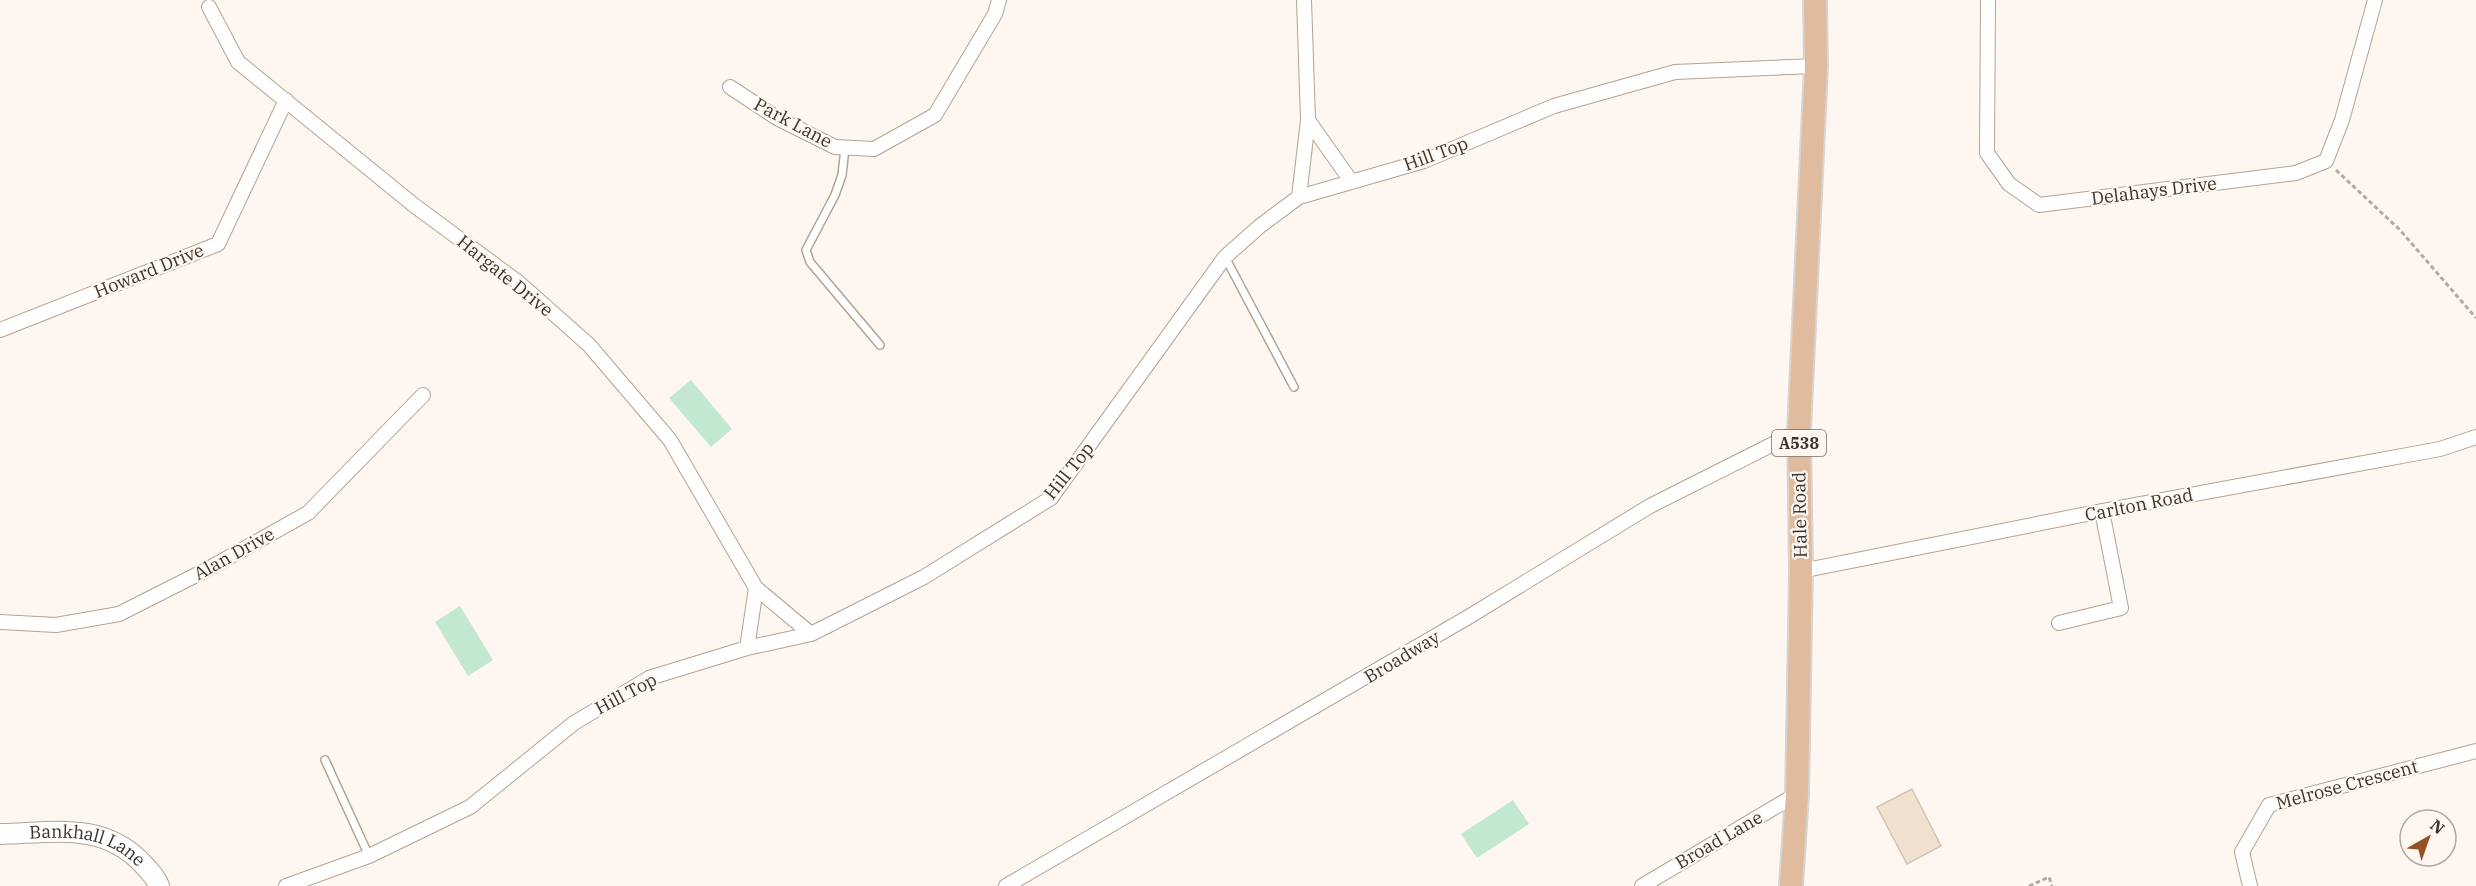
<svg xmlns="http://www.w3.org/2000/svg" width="2476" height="886" font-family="'IBM Plex Serif',serif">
  <rect width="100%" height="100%" fill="#fef7f1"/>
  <path fill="#c2e9cf" d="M691,380L732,429L711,447L669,398Z
    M460,606L493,660L468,676L435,622Z
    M1513,800L1529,824L1477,858L1461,834Z"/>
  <path fill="#f1e1d1" stroke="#d3c3b4" stroke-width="1.5" d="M1912,789L1941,846L1907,864L1877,807Z"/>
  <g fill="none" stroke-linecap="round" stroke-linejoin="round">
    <g stroke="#b2a394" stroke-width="10">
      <path id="lane" d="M845,148L842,175L835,195L806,250L810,262L880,345
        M1225,257L1294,387
        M325,760L369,856"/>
    </g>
    <g stroke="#b2a394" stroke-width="16">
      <path id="street" d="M1304,0L1308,120L1351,181
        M1988,0L1987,153L2009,184L2039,205L2296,173L2326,161L2342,120L2375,0
        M209,7L238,62L415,206L518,282L589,345L670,440L756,588L811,634
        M730,87L777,118L835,147L874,149L935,115L995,14L999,0
        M1299,197L1308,120
        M0,330L218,244L286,100
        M1801,571L2102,511L2440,449L2476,437
        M0,622L56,625L119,614L206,570L308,513L423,395
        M2059,623L2121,608L2102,511
        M747,648L756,588
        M286,886L369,856L470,807L574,723L649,678L747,648L811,634L924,577L1051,498L1225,257L1260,226L1299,197L1424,161L1554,106L1675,72L1816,66
        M1006,886L1470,616L1650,506L1799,431
        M1642,886L1797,794
        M2250,886L2242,852L2269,805L2476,751"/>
    </g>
    <g stroke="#b2a394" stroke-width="22">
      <g id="secondary">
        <path id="s1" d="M0,834C52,833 103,821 143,864C149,871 156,877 159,886"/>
      </g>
    </g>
    <g stroke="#d8d6d5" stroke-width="26">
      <path id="primary" d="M1791,886L1797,794L1801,571L1799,431L1816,66L1815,0"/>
    </g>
    <path stroke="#b1aba5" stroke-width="3" stroke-dasharray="4.5 3" stroke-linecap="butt" d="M2336,170L2400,230L2476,318
      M2029,886L2049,877L2052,886"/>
    <use href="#lane" stroke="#fff" stroke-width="7"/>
    <use href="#street" stroke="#fff" stroke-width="14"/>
    <use href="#secondary" stroke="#fff" stroke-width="20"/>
    <use href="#primary" stroke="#e0bb9d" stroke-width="22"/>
  </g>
  <g text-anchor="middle" stroke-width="4.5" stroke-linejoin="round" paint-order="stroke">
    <rect fill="#fef7f1" stroke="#756e68" stroke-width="1.5" x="1772" y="430" width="54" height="26" rx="4.5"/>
    <g font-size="16" font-weight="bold" fill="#3a342e">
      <text x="1799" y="449">A538</text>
    </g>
    <g font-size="18" fill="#3a342e" stroke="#fef7f1">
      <text transform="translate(793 123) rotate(28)" y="6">Park Lane</text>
      <text transform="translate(1436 154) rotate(-20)" y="6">Hill Top</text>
      <text transform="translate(2154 191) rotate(-7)" y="6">Delahays Drive</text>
      <text transform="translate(149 271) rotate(-22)" y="6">Howard Drive</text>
      <text transform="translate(505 276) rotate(39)" y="6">Hargate Drive</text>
      <text transform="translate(1069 471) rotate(-51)" y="6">Hill Top</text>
      <text transform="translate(2139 505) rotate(-11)" y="6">Carlton Road</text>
      <text transform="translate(1800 515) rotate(-91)" y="6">Hale Road</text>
      <text transform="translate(234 554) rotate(-29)" y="6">Alan Drive</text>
      <text transform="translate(1402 657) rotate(-31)" y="6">Broadway</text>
      <text transform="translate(626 694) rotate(-28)" y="6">Hill Top</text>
      <text transform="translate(2347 785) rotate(-15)" y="6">Melrose Crescent</text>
      <text transform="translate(1719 840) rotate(-30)" y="6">Broad Lane</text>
      <text dy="6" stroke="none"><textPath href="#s1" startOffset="90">Bankhall Lane</textPath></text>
    </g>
  </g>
  <g transform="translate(2428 838) rotate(40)"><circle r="28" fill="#fef7f1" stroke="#b0a9a3" stroke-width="1.5"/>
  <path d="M0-4.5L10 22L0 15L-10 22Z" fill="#955024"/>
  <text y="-9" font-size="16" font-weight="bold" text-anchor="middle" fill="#3a342e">N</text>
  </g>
</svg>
